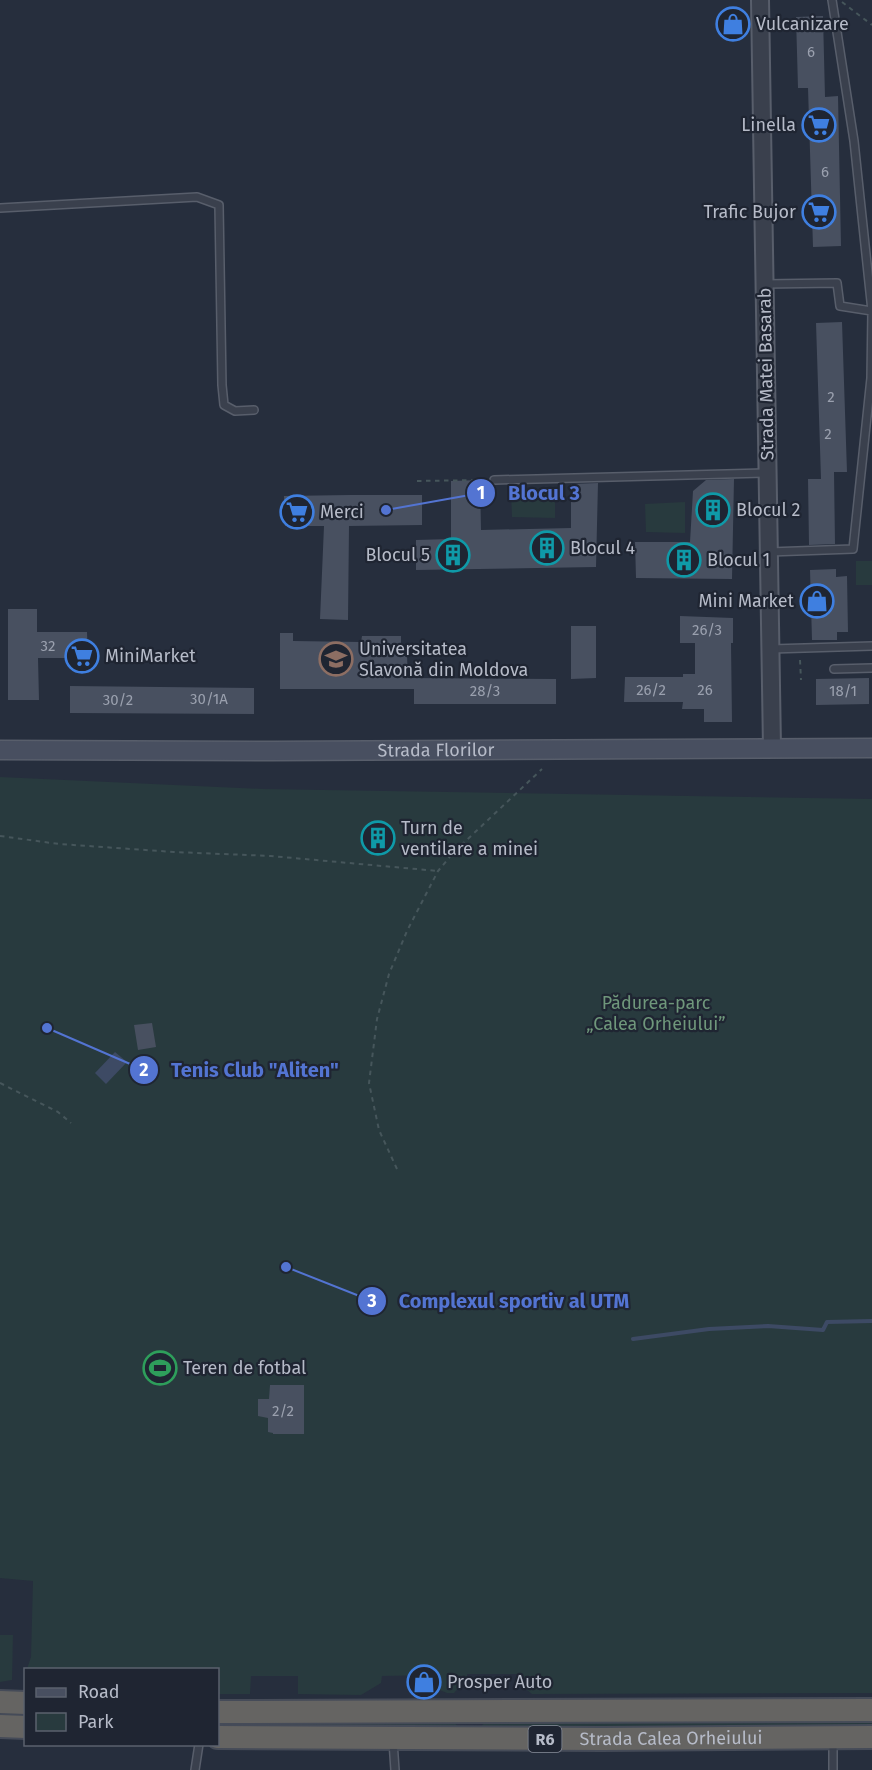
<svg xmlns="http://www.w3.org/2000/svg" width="872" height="1770" font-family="'Fira Sans',sans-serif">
  <rect width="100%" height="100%" fill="#262e3d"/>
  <path fill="#283a3e" d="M555,493V518L512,517L511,494Z
    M685,502V533L646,532L645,504Z
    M856,561H872V585H856Z
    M0,777L263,789L872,799V1693L532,1694L522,1686L521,1674H467V1682L463,1683L454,1693H447L435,1688V1675L382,1676L381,1683L361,1695L298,1694V1676H251L250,1694H218V1670L27,1669L31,1657L33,1581L0,1578Z
    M0,1635H13L12,1680L0,1682Z
    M218,1722L455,1723L458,1727L456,1728H218Z
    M872,1722V1727L484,1728L482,1725L485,1723Z"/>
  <path fill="#3d4a64" d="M115,1052L127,1062L106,1084L95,1073Z"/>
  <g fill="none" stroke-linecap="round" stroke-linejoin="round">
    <path stroke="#3d4a64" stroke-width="4" d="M633,1339L709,1329L768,1326L823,1330L827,1322L872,1321"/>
  </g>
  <path fill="#485060" d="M823,16L825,97L838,96L841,246L813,247L808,88H798L796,17Z
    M842,322L847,472H834L835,544L809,545L808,479H821L816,323Z
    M734,479L732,579L636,578L635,542H690L693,491L706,480Z
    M480,480L481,530L571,528V484L598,483L596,567L416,570V540L451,539V481Z
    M350,495H422V525L349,526L348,620L320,619L324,526H285L284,496Z
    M836,569V577L847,576L848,632H837V640H812L810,570Z
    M8,609H37V632H87L88,658H38L39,700H8Z
    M680,616L733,618V643H731L732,722H704V709H682L683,702H624L625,677H683V674H695V643H680Z
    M571,626H596V678L571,679Z
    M280,633H293V641L361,642L362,636H401V656H407L408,678L556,679V704H414V689H280Z
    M869,678V704L816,705V679Z
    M70,686L254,688V714L70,713Z
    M371 838a7 7 0 1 1 14 0a7 7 0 1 1-14 0Z
    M152,1023L156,1047L138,1050L134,1025Z
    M270,1385H304V1434H273V1433L268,1432V1418L258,1416V1399H269Z"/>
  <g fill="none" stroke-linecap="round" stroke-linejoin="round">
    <g stroke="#585e6b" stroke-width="10">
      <path id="service" d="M0,208L197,197L219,205L222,385L224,405L235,411L254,410
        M765,284L837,283L840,306L872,311
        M494,480L768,473
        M769,552L853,549L871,378L872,311L854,141L832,0
        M771,649L872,646
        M834,669L872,668
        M393,1741L395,1770
        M195,1770L199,1744
        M833,1770V1740"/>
    </g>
    <g stroke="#585e6b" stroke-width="20">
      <path id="tertiary" d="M760,0L772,748"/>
    </g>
    <g stroke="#585e6b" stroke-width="21">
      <g id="secondary">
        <path id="s1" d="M0,750L273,751L872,748"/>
      </g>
    </g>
    <g stroke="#454b58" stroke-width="26">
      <g id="trunk">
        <path d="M0,1702L26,1703"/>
        <path d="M218,1712L872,1710"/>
        <path d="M0,1726L26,1727"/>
        <path id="s2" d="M218,1737L602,1739L872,1737"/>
      </g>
    </g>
    <path stroke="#46565b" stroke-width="2" stroke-dasharray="4.5 4.5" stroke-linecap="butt" d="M842,2L872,25
      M417,481L486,480
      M800,660L801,680
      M0,836L59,844L174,852L271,856L438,871
      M0,1083L58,1112L71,1123
      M397,1169L379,1130L369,1083L377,1019L389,974L407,931L438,871L454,852L542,769"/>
    <use href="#service" stroke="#3a404d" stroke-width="7"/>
    <use href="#tertiary" stroke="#3a404d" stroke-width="16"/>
    <use href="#secondary" stroke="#484f60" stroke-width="18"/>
    <use href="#trunk" stroke="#656462" stroke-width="22"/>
  </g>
  <defs>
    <g id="shop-ring" transform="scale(1.725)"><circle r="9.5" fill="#1f2532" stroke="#3f7fe0" stroke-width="1.5"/><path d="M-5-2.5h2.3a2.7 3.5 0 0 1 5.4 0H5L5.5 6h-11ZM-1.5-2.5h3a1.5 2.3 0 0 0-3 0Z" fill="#3f7fe0"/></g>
    <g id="supermarket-ring" transform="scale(1.725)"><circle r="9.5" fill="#1f2532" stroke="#3f7fe0" stroke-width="1.5"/><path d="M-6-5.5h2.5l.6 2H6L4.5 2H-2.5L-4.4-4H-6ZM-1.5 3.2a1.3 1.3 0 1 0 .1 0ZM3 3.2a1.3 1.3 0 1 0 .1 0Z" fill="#3f7fe0"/></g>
    <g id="building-ring" transform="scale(1.725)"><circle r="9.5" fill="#1f2532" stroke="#0f9aa8" stroke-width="1.5"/><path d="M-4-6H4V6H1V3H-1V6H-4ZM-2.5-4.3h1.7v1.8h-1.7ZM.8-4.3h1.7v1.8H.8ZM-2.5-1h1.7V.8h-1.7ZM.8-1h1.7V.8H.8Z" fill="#0f9aa8"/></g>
    <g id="university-ring" transform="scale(1.725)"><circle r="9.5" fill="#1f2532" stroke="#8d6e63" stroke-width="1.5"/><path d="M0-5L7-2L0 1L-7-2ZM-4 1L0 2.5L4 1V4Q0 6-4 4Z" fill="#8d6e63"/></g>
    <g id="stadium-ring" transform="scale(1.725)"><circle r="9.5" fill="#1f2532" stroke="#2e9e5b" stroke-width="1.5"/><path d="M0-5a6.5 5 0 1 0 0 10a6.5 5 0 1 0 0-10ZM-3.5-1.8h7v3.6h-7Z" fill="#2e9e5b"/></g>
  </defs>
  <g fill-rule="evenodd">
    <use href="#shop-ring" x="733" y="24"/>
    <use href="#supermarket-ring" x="819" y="125"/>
    <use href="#supermarket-ring" x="819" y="212"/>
    <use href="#building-ring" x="713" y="510"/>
    <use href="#supermarket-ring" x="297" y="512"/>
    <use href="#building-ring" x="547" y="548"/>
    <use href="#building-ring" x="453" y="555"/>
    <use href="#building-ring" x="684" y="560"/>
    <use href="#shop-ring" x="817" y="601"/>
    <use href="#supermarket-ring" x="82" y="656"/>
    <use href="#university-ring" x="336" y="659"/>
    <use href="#building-ring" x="378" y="838"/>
    <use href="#stadium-ring" x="160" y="1368"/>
    <use href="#shop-ring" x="424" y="1682"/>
  </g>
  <g text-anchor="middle" stroke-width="4.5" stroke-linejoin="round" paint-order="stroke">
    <g font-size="15" fill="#9aa0ae">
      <text x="811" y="57">6</text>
      <text x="825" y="177">6</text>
      <text x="831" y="402">2</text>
      <text x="828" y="439">2</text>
      <text x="707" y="635">26/3</text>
      <text x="48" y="651">32</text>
      <text x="651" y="695">26/2</text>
      <text x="705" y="695">26</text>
      <text x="485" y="696">28/3</text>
      <text x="843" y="696">18/1</text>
      <text x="209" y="704">30/1A</text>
      <text x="118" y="705">30/2</text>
      <text x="283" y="1416">2/2</text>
    </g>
    <rect fill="#1f2532" stroke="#898e9b" stroke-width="1.5" x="528.5" y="1726" width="33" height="26" rx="4.5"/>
    <g font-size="16" font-weight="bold" fill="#b6bbc8">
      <text x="545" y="1745">R6</text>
    </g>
    <g font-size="18" fill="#b6bbc8" stroke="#1f2532" text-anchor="start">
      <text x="756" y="30">Vulcanizare</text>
      <text x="796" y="131" text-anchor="end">Linella</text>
      <text x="796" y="218" text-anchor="end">Trafic Bujor</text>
      <text x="736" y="516">Blocul 2</text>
      <text x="320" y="518">Merci</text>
      <text x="570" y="554">Blocul 4</text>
      <text x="430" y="561" text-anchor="end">Blocul 5</text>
      <text x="707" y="566">Blocul 1</text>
      <text x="794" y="607" text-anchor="end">Mini Market</text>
      <text x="359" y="655">Universitatea<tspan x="359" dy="21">Slavonă din Moldova</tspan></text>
      <text x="105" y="662">MiniMarket</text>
      <text x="401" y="834">Turn de<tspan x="401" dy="21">ventilare a minei</tspan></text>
      <text x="183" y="1374">Teren de fotbal</text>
      <text x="447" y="1688">Prosper Auto</text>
    </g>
    <g font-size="18" fill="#b6bbc8" stroke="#1f2532">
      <text transform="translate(766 374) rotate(-91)" y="6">Strada Matei Basarab</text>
      <text dy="6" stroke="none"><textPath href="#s1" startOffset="436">Strada Florilor</textPath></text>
      <text dy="6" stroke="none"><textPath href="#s2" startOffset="453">Strada Calea Orheiului</textPath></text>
    </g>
    <g font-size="18" fill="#6f977b" stroke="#1f2532">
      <text x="656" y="1009">Pădurea-parc<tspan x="656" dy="21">„Calea Orheiului”</tspan></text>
    </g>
  </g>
  <path fill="none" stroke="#5374d2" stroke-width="2" d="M386 510L481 493M47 1028L144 1070M286 1267L372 1301"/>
  <g fill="#5374d2" stroke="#1f2532" stroke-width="2">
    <circle cx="386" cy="510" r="6"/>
    <circle cx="47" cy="1028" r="6"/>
    <circle cx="286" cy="1267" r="6"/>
    <circle cx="481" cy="493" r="15"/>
    <circle cx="144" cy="1070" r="15"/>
    <circle cx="372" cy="1301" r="15"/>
  </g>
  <g font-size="18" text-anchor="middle" font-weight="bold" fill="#fff">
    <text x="481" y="499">1</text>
    <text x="144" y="1076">2</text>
    <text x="372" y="1307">3</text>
  </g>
  <g font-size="20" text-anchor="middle" font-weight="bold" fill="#5374d2" stroke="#1f2532" stroke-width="4.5" stroke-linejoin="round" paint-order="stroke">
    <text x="544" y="500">Blocul 3</text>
    <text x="255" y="1077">Tenis Club "Aliten"</text>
    <text x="514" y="1308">Complexul sportiv al UTM</text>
  </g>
  <rect x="24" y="1668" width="195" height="78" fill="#1f2532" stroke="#5b616e" stroke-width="1.5"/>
  <rect x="36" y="1688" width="30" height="9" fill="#484f60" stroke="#5b616e" stroke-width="1.5"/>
  <text x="78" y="1698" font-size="18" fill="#b6bbc8">Road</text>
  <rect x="36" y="1713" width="30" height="18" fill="#283a3e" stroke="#5b616e" stroke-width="1.5"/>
  <text x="78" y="1728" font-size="18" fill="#b6bbc8">Park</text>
</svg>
